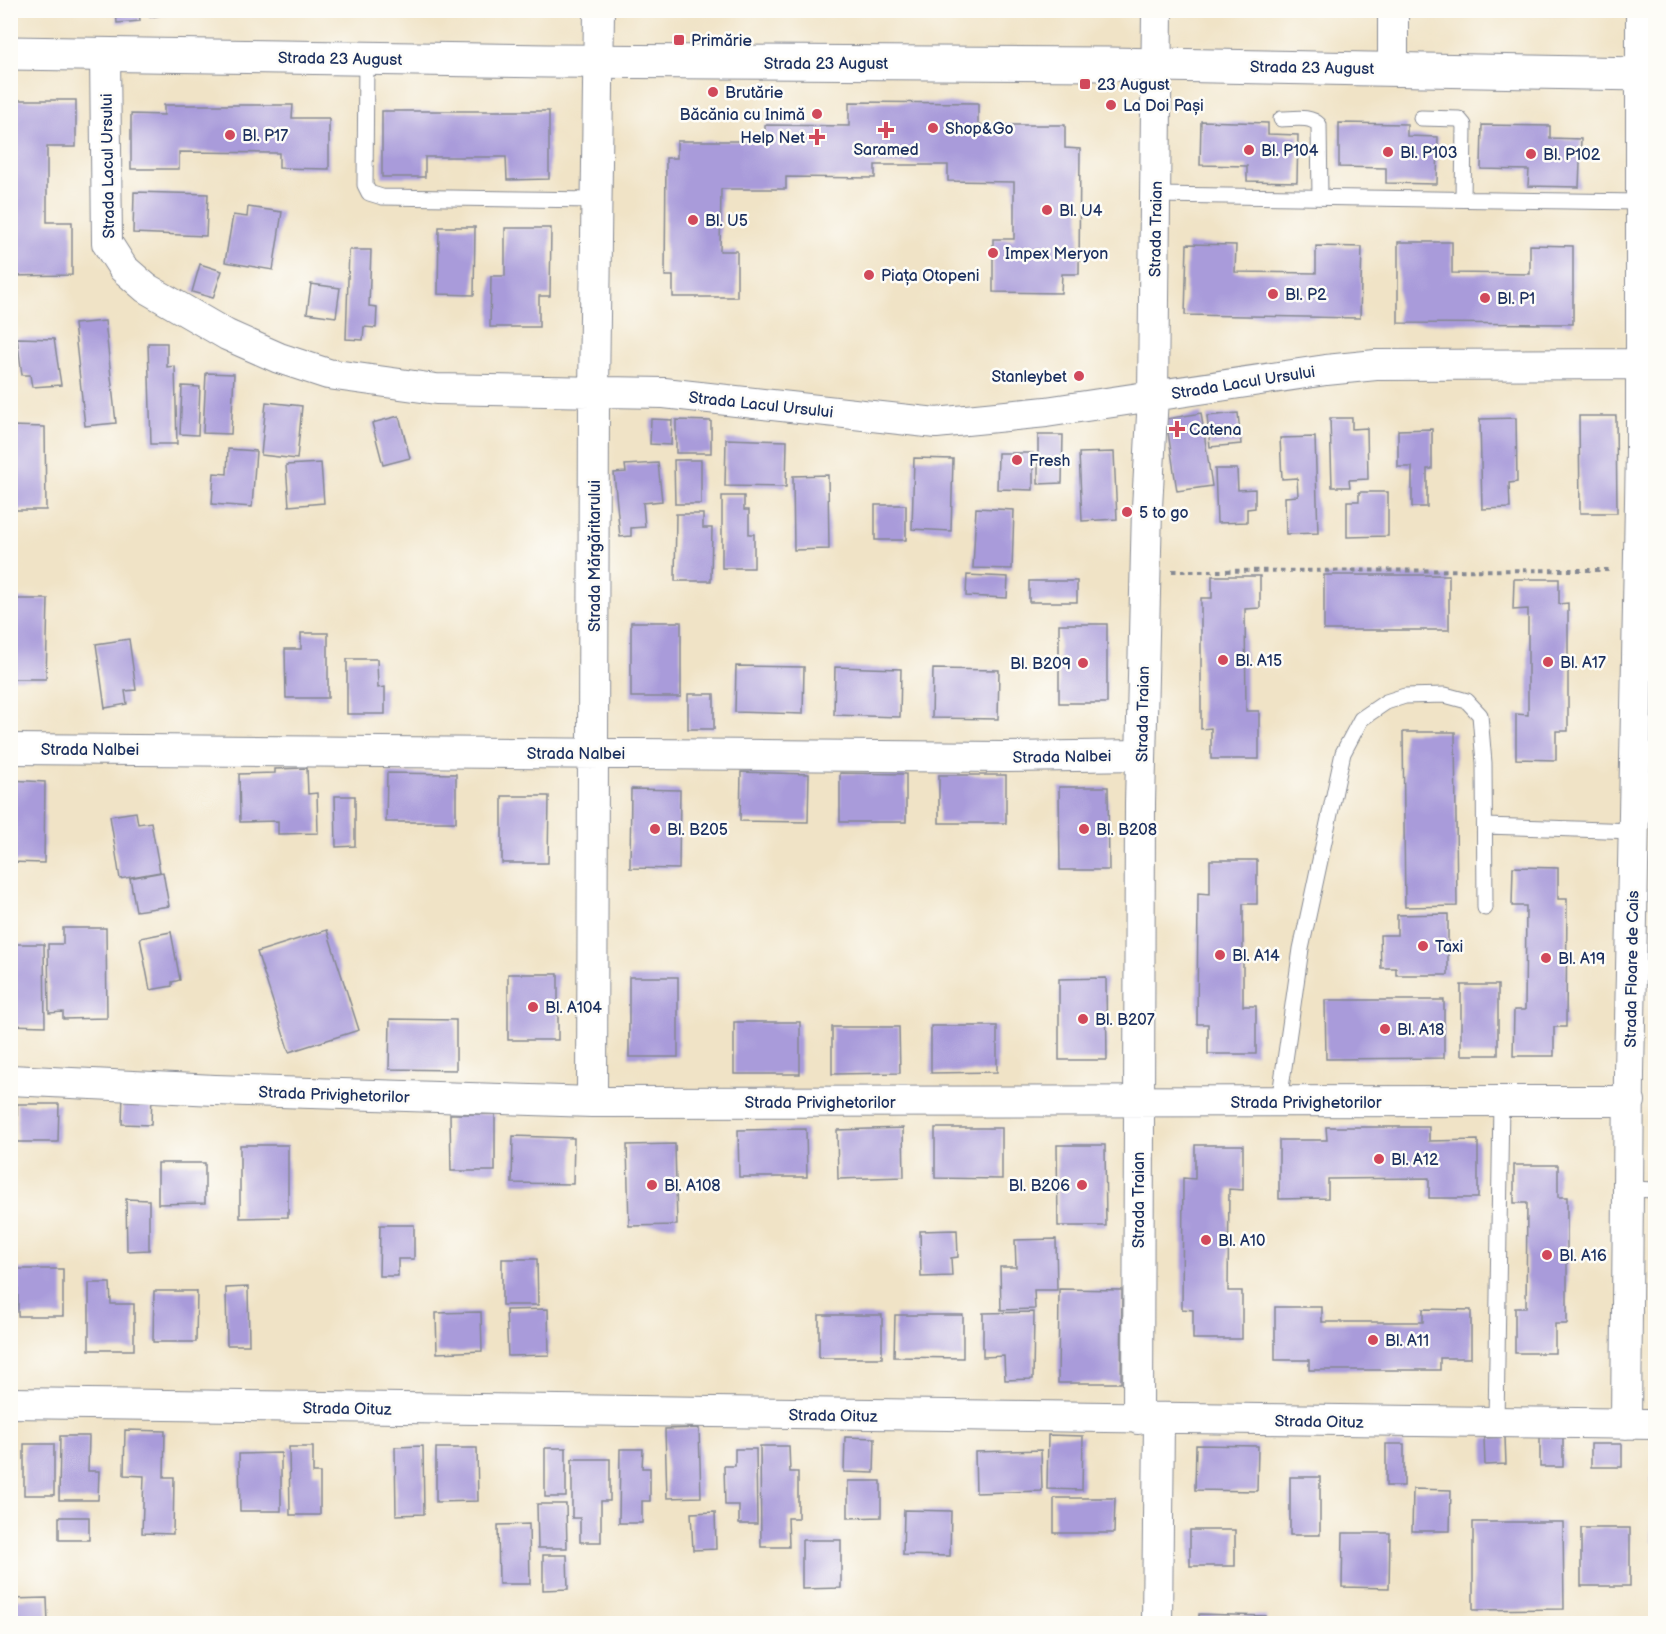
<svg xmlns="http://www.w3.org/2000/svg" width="1666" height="1634" font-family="'Balsamiq Sans',sans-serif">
  <rect width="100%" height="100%" fill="#fdfcf7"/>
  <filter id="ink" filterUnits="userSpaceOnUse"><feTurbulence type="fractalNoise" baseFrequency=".0167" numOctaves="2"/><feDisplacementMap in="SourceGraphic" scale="12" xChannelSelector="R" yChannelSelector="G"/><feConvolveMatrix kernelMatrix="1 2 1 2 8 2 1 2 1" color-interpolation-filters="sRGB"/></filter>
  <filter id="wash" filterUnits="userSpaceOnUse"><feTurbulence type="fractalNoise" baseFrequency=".008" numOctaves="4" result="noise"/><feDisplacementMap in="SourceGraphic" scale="24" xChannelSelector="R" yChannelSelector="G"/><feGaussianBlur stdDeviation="1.35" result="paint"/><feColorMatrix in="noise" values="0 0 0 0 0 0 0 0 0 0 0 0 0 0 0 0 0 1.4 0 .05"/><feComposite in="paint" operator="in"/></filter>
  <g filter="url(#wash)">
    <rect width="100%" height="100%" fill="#f0e3c6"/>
    <g id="blocks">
      <path fill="#a99bda" d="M116,10H139L140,21L117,23Z
        M149,10H171L172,13L150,17Z
        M1424,10H1576V14L1424,13Z
        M10,100H76V147H47V222H72V275L10,276Z
        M849,102L978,103V125H1065V148L1080,149L1079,274H1062L1061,293L993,292V239H1014V182L948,181V165H875V178L786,177V189H721L720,251H737V297H673V276H665L666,158H677V141H765V125L849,126Z
        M164,105H293L292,118H329V169L279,168V153L179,152V169H131V114L164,115Z
        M382,111H549V179L507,180L506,157H425V177H382Z
        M1201,121L1268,123V134L1298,135L1297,182L1247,181V166L1200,165Z
        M1339,123L1407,124V136L1438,137L1437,184L1386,183V168L1339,167Z
        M1482,125L1550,126V138L1581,139L1579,187L1528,186L1529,170L1481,169Z
        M134,192L208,194L206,236L133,233Z
        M248,207L282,212L273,270L225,262L233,215L247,217Z
        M439,227H475L474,295L438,294Z
        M505,228H551L550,296H539V327H490L491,276H505Z
        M1398,242H1452V273L1530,274V245L1573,246V324L1398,323Z
        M1187,244L1236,245L1235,272L1316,273V246L1362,247L1360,318L1185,315Z
        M349,250H371L369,306L377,307L376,328L364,327L363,340L346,339Z
        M200,264L222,271L213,298L192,292Z
        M311,284L340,288L336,317L307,313Z
        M105,321L116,423L85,426L74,324Z
        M17,338L54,339L61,385L32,387L30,375H22Z
        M148,343H167V367L175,366L177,444H151Z
        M206,373L234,374L231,434L203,433Z
        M182,386L200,387L198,435L180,434Z
        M266,402L302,406L297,459L261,455Z
        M1201,413L1212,486L1177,491L1166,419Z
        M1238,413L1241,444L1210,447L1207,416Z
        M399,416L410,458L383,465L372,423Z
        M1579,416H1616L1617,513H1580Z
        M1330,418H1352V429L1367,428L1368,479L1349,480L1350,487H1332Z
        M1516,418L1517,482L1509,483L1510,508L1482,509L1480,419Z
        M651,419L672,420L671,445L650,444Z
        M676,420L711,421V453H676Z
        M10,426L45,427L46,510H10Z
        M1432,429V469H1427V507H1412V467H1398V430Z
        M1038,435H1063L1062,483L1038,484Z
        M1315,437L1318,533L1286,534L1285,497L1298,496L1297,478L1282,479L1280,438Z
        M726,439L787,441L786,487L725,486Z
        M228,449L256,451L252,507L212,504L214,473L227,474Z
        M1114,452L1117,519L1082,521L1079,453Z
        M998,453H1033V490L997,489Z
        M914,458L953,459L951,531L912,529Z
        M674,460H701V504H675Z
        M321,463L324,503L289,506L286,465Z
        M658,463L662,501L643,503L645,527L631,528V536L620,537L614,473L626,472L625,465Z
        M1215,469H1237L1238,490L1255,489V508L1247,509V522L1217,523Z
        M828,475L829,549L794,550L793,476Z
        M1359,492H1388V536L1347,537V501H1359Z
        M722,496H744V510H749V534H754V568H722Z
        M875,505H906V540H875Z
        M976,508L1014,510L1012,569L973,568Z
        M676,514H703V528H712L711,581H675Z
        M967,575L1008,577L1007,598L966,596Z
        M1324,575H1449V630H1324Z
        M1212,576H1260V608L1245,609L1246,711H1259V759H1211V728L1201,729V598H1212Z
        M1514,579H1559V604L1568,603V731H1556V760L1516,759V714L1528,715V609L1513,610Z
        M1029,581H1077V602H1029Z
        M10,599H48L46,679H10Z
        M631,622H681V697H631Z
        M1059,624H1107V703H1059Z
        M301,633H328V698H286L285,649H301Z
        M129,639L136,690L125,691L127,704L105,708L96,644Z
        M347,659H377L378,688L385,687V714H347Z
        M736,666L804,667L803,714L735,712Z
        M835,667L901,669L900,717L834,715Z
        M933,669L999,670L998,719L932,718Z
        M688,694H714V729H688Z
        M1403,732H1455L1457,906L1405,907Z
        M307,768L308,794L317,793L318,833L278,834V821L240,822L239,774L275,773V769Z
        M741,772L809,774L808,822L740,821Z
        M387,773L456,774V822H386Z
        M840,773L906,774V822H840Z
        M939,775H1006V823H939Z
        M10,780L45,782L44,863L10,862Z
        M1059,787H1108L1109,870H1060Z
        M631,789L680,790L679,869L630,868Z
        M335,796H355V846L336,847Z
        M502,796H549L548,863H502Z
        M136,812L138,824L151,822L160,872L120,879L110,816Z
        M1210,860H1257V904H1243V1006H1256V1054H1208V1024H1197L1198,893L1210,894Z
        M1513,867L1558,868V899H1567L1566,1027H1554V1056H1513L1514,1010H1525L1526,906H1512Z
        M163,872L169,906L136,911L130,878Z
        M1448,914V975H1396V968H1381L1380,935H1397V915Z
        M63,928H106L107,1018L63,1019V1012L49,1013L48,944H63Z
        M327,930L359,1030L289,1052L257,952Z
        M171,932L180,980L172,982V986L150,990L140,938Z
        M10,944H44L45,1026L10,1025Z
        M508,974H558V1040H508Z
        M629,977H678V1057H629Z
        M1106,978L1107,1060H1059V979Z
        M1461,985H1498V1055H1461Z
        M1325,1000H1444V1058L1326,1059Z
        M390,1019L456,1020V1070L389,1069Z
        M734,1022H800V1074H734Z
        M931,1026H997V1072L931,1073Z
        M832,1027H899L900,1073L832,1074Z
        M123,1093L152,1094L151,1125L122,1124Z
        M17,1104H59L58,1142H17Z
        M450,1114H495V1171H451Z
        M1326,1127H1429V1141L1478,1140V1198H1429V1178L1328,1179V1198L1279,1199V1140H1327Z
        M903,1128L904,1177L838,1179L837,1130Z
        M935,1128H1002V1179L935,1178Z
        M806,1129L807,1177H739L738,1130Z
        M513,1136L574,1138L573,1184L512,1183Z
        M675,1144L677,1225L629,1226L627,1145Z
        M240,1145H288V1217L240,1218Z
        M1057,1145H1105L1106,1226H1058Z
        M1195,1145H1243V1190L1229,1189L1228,1291H1242V1339H1193V1310L1182,1309L1183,1178L1195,1179Z
        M158,1163H205V1203L158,1204Z
        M1514,1165H1558V1197H1567V1324H1555V1353H1515V1308H1526L1527,1203H1514Z
        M126,1199L149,1200V1250L127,1251Z
        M380,1225H414V1259H398V1276H379Z
        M957,1230L958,1257L951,1258L952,1276L921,1277L920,1231Z
        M1056,1239L1057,1290H1034L1035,1309L1001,1310L1000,1267H1016L1015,1240Z
        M502,1259H537L538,1305H502Z
        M18,1269H63V1316H18Z
        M89,1283H110L111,1304H134V1350H89Z
        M248,1287L249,1345H227L226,1288Z
        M1059,1289L1122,1290L1121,1383H1058Z
        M154,1291H197L196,1342H153Z
        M1275,1307H1322V1322H1423V1309L1471,1310V1358H1440V1370H1309V1360H1275Z
        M548,1309L549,1355L508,1356L506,1310Z
        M481,1312L482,1351L437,1353L436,1313Z
        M1034,1312L1033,1379L1005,1380L1004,1356L983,1357V1313Z
        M819,1315H882V1358H819Z
        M895,1315H963V1358L894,1357Z
        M699,1428L701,1497L667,1498L665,1429Z
        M125,1430L165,1431L164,1477H174L173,1534L142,1533L144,1476L124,1475Z
        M1048,1435L1083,1436L1082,1490L1047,1489Z
        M60,1436H89L88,1471H99L98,1500H59Z
        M845,1437L875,1438L874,1473L844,1472Z
        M1505,1437L1506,1464L1485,1465L1484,1438Z
        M1540,1437H1563V1467H1540Z
        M24,1444H54V1495H24Z
        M1386,1444H1404V1486H1386Z
        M1591,1444H1622V1467H1591Z
        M1196,1445L1258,1446L1257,1491L1195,1490Z
        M423,1446L424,1514L396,1515L395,1447Z
        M760,1446H789L790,1472H798V1518H788L789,1547H761Z
        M289,1447H313V1473H320V1515H290Z
        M436,1448H477L478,1501L436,1502Z
        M545,1448H566V1497H545Z
        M620,1449H643L642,1468H650V1501H642V1523H619Z
        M735,1449H756L757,1524H739V1505H725L724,1466H735Z
        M1041,1450L1042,1491L976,1493L975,1452Z
        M281,1453V1511H240L239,1454Z
        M572,1459H610V1501H601V1542H580V1518H572Z
        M1290,1477H1320V1535H1290Z
        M1651,1477H1656V1542H1652Z
        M848,1481H881V1517L848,1518Z
        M1413,1489L1451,1490L1450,1531H1412Z
        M1054,1498H1115L1114,1533H1054Z
        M537,1504H566L567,1548H538Z
        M904,1510L951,1511L950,1556L903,1555Z
        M715,1512L716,1549L693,1550L691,1513Z
        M59,1517H89V1540H59Z
        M1473,1522H1563L1564,1609L1473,1610Z
        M529,1524L530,1584H499L498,1525Z
        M1581,1528H1630V1586H1581Z
        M1190,1530H1235V1566H1190Z
        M1343,1533H1390L1389,1588L1342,1587Z
        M802,1540H841V1588L802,1589Z
        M543,1555H567L568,1589L543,1590Z
        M47,1598L48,1624H10V1599Z
        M1199,1614L1266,1616V1624H1199Z"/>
    </g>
  </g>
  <g filter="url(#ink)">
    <use href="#blocks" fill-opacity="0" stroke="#868992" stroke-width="1.5"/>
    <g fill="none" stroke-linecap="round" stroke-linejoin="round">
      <g stroke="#868992" stroke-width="17">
        <path id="service" d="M366,58L365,185L369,193L382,197L596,200
          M1421,118L1459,119L1464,125L1463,199
          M1281,119C1294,119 1310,115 1319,125L1320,197
          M1155,195L1640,202
          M1485,826L1634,831
          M1279,1102L1301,949L1343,753L1361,719L1386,702L1405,696L1445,695L1467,701L1480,715L1484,763L1485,908
          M1629,1189L1656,1190
          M1496,1423L1501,1102"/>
      </g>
      <g stroke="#868992" stroke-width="32">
        <path id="minor" d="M1393,10V69
          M105,55L107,243L123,268L146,288L227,335L279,358L328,374L436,389L664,393L936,423L1046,412L1326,370L1376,365L1641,364
          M10,749L1005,757L1141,755
          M10,1080L215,1090L592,1102L1630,1101
          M592,1102L594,393L599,10
          M10,1403L1656,1424
          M1138,1419L1140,803L1147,508L1153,396L1157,10
          M1626,1424L1629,1074L1641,450V10
          M1157,1624L1159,1419"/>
      </g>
      <g stroke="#868992" stroke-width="35">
        <path id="secondary" d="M10,53L548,61L1109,64L1642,74"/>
      </g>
      <path stroke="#868992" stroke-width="4" stroke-dasharray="4.5 4.5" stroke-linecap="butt" d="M1172,571L1611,570"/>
      <use href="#service" stroke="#fff" stroke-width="15"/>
      <use href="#minor" stroke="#fff" stroke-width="30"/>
      <use href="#secondary" stroke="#fff" stroke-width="33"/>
    </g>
  </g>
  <g fill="#d1495b" stroke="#fdfcf7" stroke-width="2">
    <rect x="673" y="34" width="12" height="12" rx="3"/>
    <rect x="1079" y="78" width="12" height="12" rx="3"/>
    <circle cx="713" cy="92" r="6"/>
    <circle cx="1111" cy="105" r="6"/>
    <circle cx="817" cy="114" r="6"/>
    <circle cx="933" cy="128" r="6"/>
    <path d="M883 121h6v6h6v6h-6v6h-6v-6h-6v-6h6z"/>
    <circle cx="230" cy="135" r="6"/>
    <path d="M814 128h6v6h6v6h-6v6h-6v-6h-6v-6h6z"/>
    <circle cx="1249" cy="150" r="6"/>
    <circle cx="1388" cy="152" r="6"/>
    <circle cx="1531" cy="154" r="6"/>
    <circle cx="1047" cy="210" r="6"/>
    <circle cx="693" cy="220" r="6"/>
    <circle cx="993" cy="253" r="6"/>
    <circle cx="869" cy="275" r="6"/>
    <circle cx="1273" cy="294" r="6"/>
    <circle cx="1485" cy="298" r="6"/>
    <circle cx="1079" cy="376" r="6"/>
    <path d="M1174 420h6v6h6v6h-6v6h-6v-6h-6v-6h6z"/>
    <circle cx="1017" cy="460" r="6"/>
    <circle cx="1127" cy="512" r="6"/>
    <circle cx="1223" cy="660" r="6"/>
    <circle cx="1548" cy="662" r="6"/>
    <circle cx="1083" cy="663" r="6"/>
    <circle cx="655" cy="829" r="6"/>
    <circle cx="1084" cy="829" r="6"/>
    <circle cx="1423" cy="946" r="6"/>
    <circle cx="1220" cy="955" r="6"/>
    <circle cx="1546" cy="958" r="6"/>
    <circle cx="533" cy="1007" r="6"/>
    <circle cx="1083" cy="1019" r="6"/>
    <circle cx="1385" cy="1029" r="6"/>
    <circle cx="1379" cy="1159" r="6"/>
    <circle cx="652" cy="1185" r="6"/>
    <circle cx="1082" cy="1185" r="6"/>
    <circle cx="1206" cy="1240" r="6"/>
    <circle cx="1547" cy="1255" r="6"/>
    <circle cx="1373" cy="1340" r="6"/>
  </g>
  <g text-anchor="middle" stroke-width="5" stroke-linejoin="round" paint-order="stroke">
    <g font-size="16" fill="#1b2f5e" stroke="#fdfcf7" text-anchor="start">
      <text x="691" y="46">Primărie</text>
      <text x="1097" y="90">23 August</text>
      <text x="725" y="98">Brutărie</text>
      <text x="1123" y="111">La Doi Pași</text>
      <text x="805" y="120" text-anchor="end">Băcănia cu Inimă</text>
      <text x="945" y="134">Shop&amp;Go</text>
      <text x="242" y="141">Bl. P17</text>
      <text x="805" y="143" text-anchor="end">Help Net</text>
      <text x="886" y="155" text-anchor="middle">Saramed</text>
      <text x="1261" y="156">Bl. P104</text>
      <text x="1400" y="158">Bl. P103</text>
      <text x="1543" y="160">Bl. P102</text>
      <text x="1059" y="216">Bl. U4</text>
      <text x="705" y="226">Bl. U5</text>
      <text x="1005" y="259">Impex Meryon</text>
      <text x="881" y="281">Piața Otopeni</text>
      <text x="1285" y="300">Bl. P2</text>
      <text x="1497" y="304">Bl. P1</text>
      <text x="1067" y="382" text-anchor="end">Stanleybet</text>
      <text x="1189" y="435">Catena</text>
      <text x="1029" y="466">Fresh</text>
      <text x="1139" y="518">5 to go</text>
      <text x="1235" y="666">Bl. A15</text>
      <text x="1560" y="668">Bl. A17</text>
      <text x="1071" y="669" text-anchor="end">Bl. B209</text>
      <text x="667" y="835">Bl. B205</text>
      <text x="1096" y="835">Bl. B208</text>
      <text x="1435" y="952">Taxi</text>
      <text x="1232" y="961">Bl. A14</text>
      <text x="1558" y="964">Bl. A19</text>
      <text x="545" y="1013">Bl. A104</text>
      <text x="1095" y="1025">Bl. B207</text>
      <text x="1397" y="1035">Bl. A18</text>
      <text x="1391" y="1165">Bl. A12</text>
      <text x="664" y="1191">Bl. A108</text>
      <text x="1070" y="1191" text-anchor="end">Bl. B206</text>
      <text x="1218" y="1246">Bl. A10</text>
      <text x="1559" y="1261">Bl. A16</text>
      <text x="1385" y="1346">Bl. A11</text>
    </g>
    <g font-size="16" fill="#1b2f5e" stroke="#fdfcf7">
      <text transform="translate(340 58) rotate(1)" y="6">Strada 23 August</text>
      <text x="826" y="69">Strada 23 August</text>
      <text transform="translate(1312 67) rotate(1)" y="6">Strada 23 August</text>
      <text transform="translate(107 166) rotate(-91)" y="6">Strada Lacul Ursului</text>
      <text transform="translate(1155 229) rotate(-89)" y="6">Strada Traian</text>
      <text transform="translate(1243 382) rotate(-9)" y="6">Strada Lacul Ursului</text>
      <text transform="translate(761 404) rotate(6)" y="6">Strada Lacul Ursului</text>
      <text transform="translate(594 556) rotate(-90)" y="6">Strada Mărgăritarului</text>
      <text transform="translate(1142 714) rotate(-89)" y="6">Strada Traian</text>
      <text x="90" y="755">Strada Nalbei</text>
      <text x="576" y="759">Strada Nalbei</text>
      <text transform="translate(1062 756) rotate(-1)" y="6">Strada Nalbei</text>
      <text transform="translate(1631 969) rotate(-89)" y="6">Strada Floare de Cais</text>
      <text transform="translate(334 1094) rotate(2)" y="6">Strada Privighetorilor</text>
      <text x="820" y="1108">Strada Privighetorilor</text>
      <text x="1306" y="1108">Strada Privighetorilor</text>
      <text transform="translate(1138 1200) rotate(-90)" y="6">Strada Traian</text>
      <text transform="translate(347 1408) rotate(1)" y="6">Strada Oituz</text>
      <text transform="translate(833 1415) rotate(1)" y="6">Strada Oituz</text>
      <text transform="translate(1319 1421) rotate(1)" y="6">Strada Oituz</text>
    </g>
  </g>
  <rect width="1666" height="1634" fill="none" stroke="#fdfcf7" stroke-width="36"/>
</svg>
